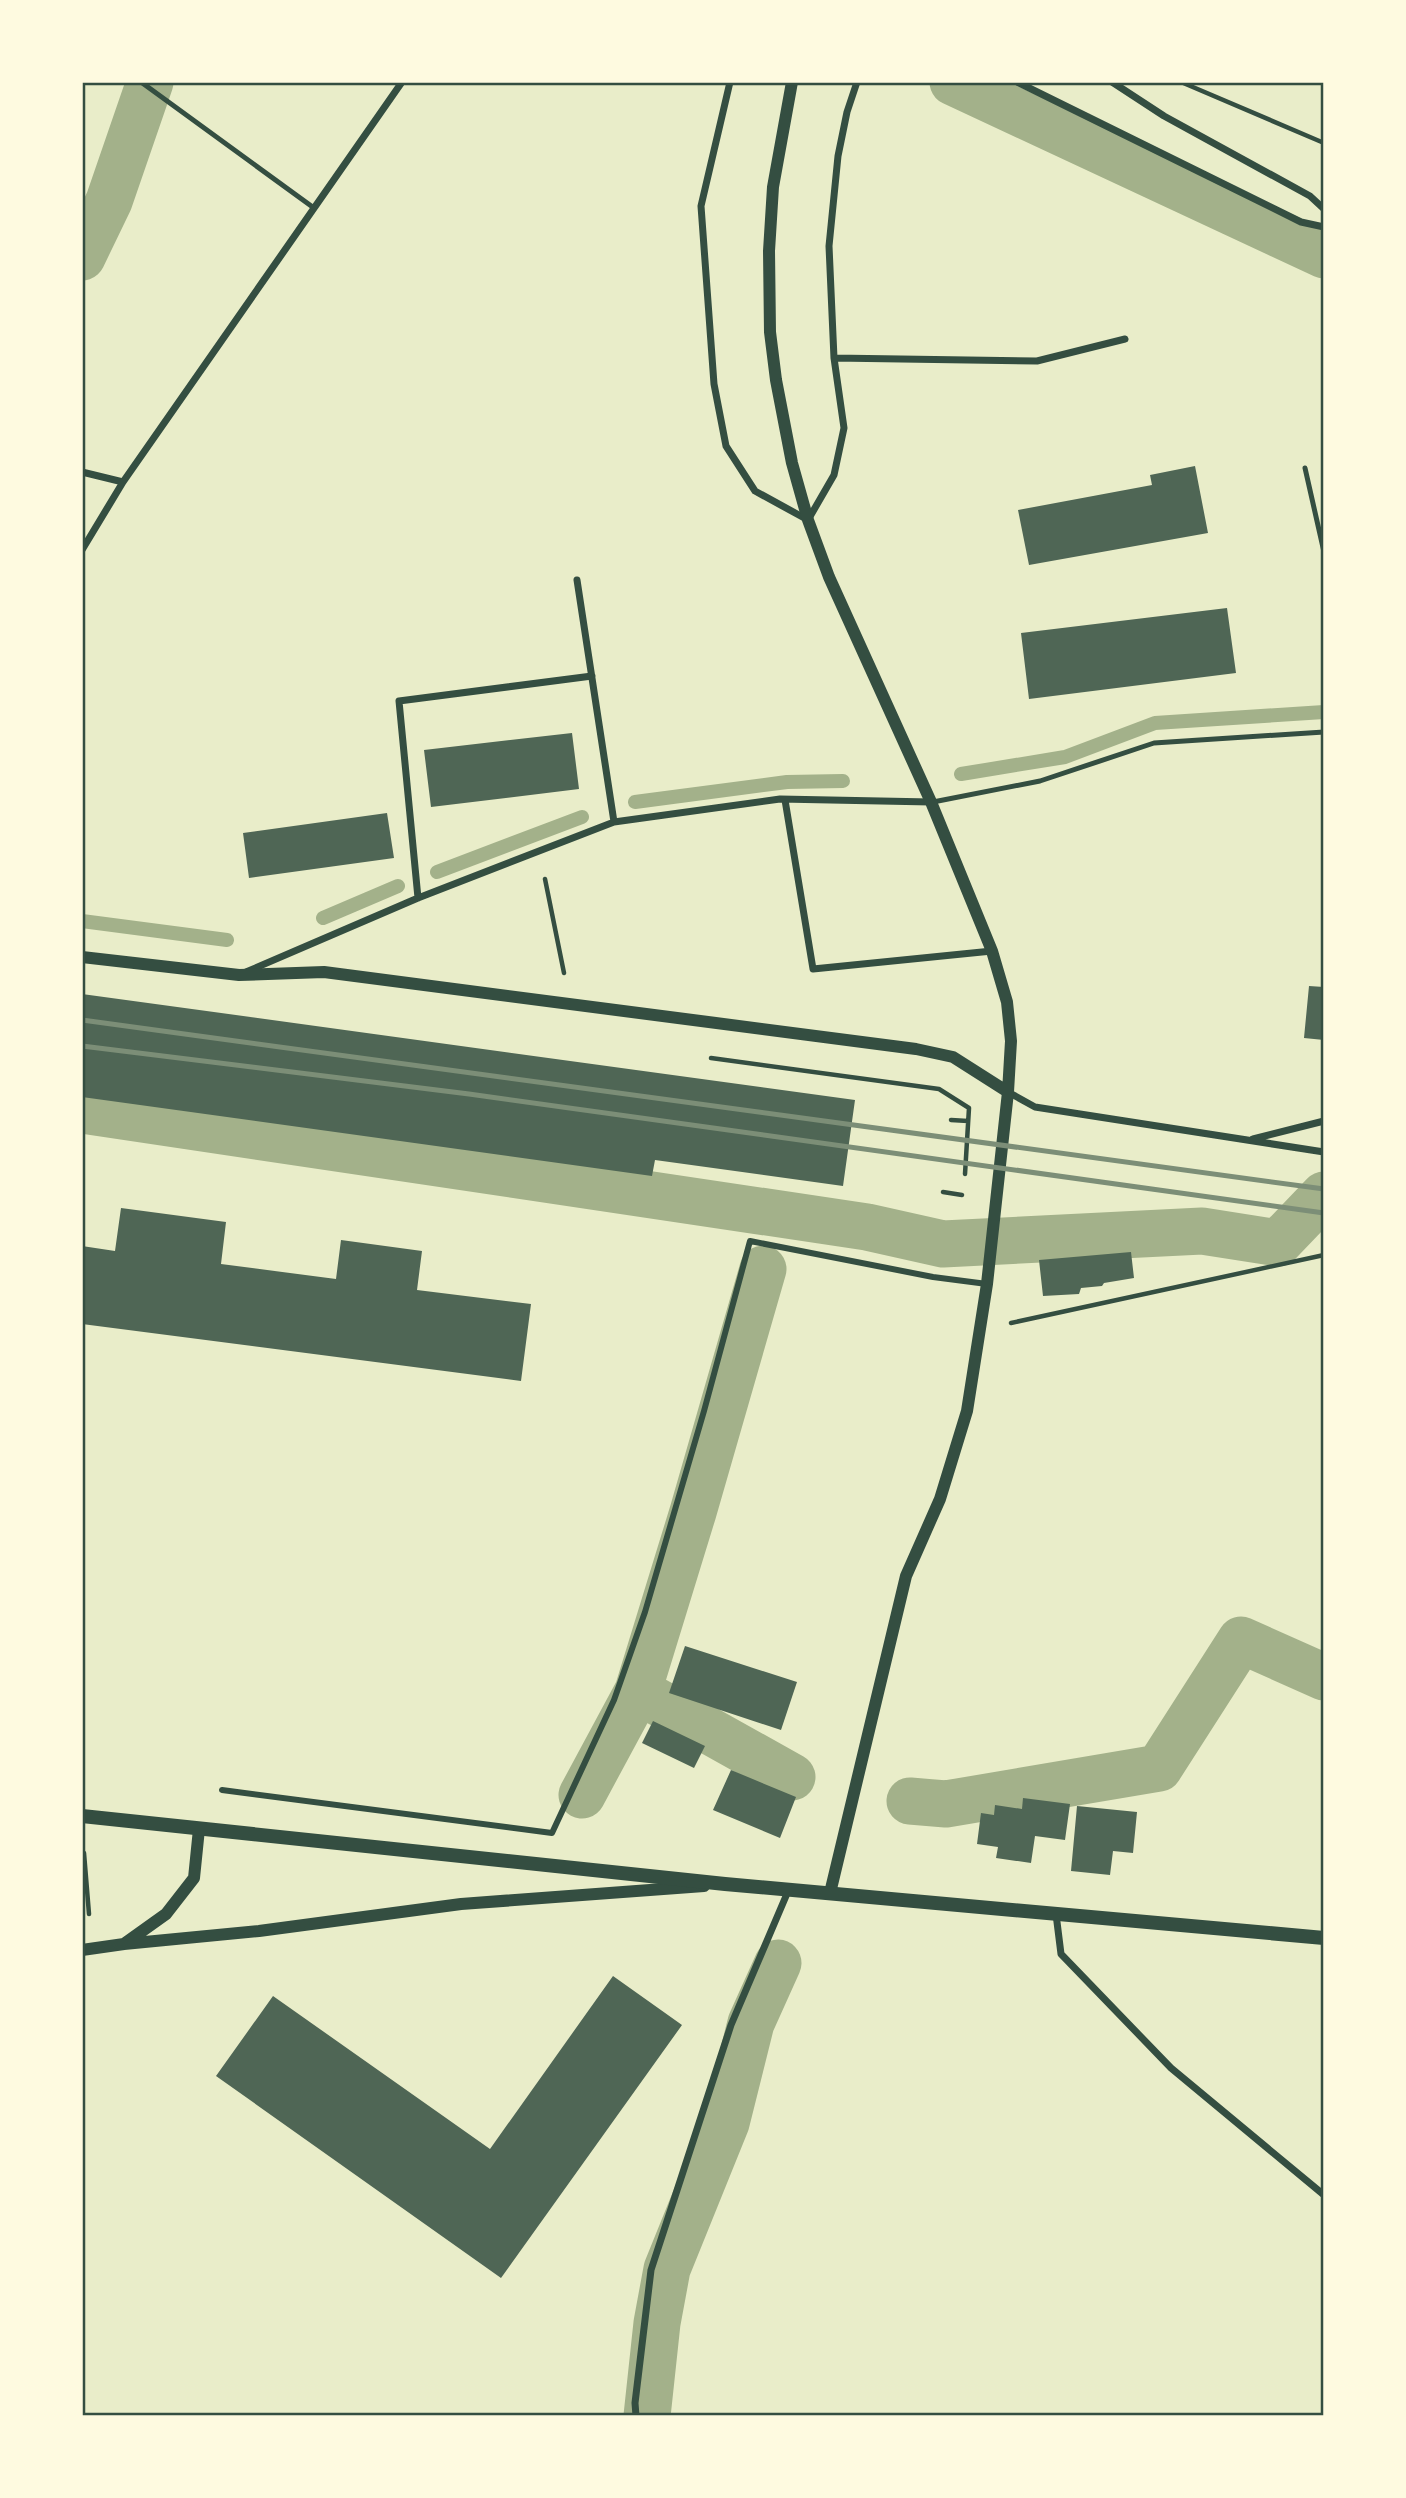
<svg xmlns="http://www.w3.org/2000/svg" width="1406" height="2498" font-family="'Work Sans',sans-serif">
  <rect width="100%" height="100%" fill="#e9edc9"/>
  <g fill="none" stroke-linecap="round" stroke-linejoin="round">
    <path stroke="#a3b18a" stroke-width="14" d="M961,774L1065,757L1155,723L1324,712
      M635,802L787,782L843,781
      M437,872L582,817
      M323,918L398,886
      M82,921L227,940"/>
    <path stroke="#a3b18a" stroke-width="47" d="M953,82L1324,255
      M82,257L109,201L150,82
      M82,1110L867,1227L943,1244L1202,1231L1278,1243L1324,1195
      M638,1691L792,1777
      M582,1795L638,1691L693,1512L763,1269
      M910,1801L946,1804L1159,1768L1241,1640L1324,1677
      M647,2416L657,2323L667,2269L726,2123L751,2023L778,1963"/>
  </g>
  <path fill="#4f6655" d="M1195,466L1208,533L1029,565L1018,510L1152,485L1150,475Z
    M1227,608L1236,673L1029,699L1021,633Z
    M572,733L579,789L431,807L424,750Z
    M387,813L394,858L249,878L243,833Z
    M1309,986L1324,987V1040L1304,1038Z
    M82,994L855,1100L843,1186L655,1160L652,1176L82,1097Z
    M121,1208L226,1222L221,1264L336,1279L341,1240L422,1251L417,1290L531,1304L521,1381L82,1324V1246L115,1251Z
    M1131,1252L1134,1278L1104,1283L1102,1286L1081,1288L1079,1294L1043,1296L1039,1260Z
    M685,1646L797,1682L781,1730L669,1693Z
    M653,1721L705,1746L694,1768L642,1743Z
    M731,1770L796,1797L780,1838L713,1810Z
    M1023,1798L1070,1804L1065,1840L1035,1836L1031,1863L996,1858L998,1847L977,1844L981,1813L994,1815L995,1805L1022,1809Z
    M1077,1806L1137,1812L1133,1853L1113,1851L1110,1875L1071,1871Z
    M613,1976L682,2025L501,2278L216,2076L273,1996L490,2149Z"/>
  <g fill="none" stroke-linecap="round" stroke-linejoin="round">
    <path stroke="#344e41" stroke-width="4.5" d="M1181,82L1324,143
      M545,879L564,973
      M711,1058L939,1089L969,1108L965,1174
      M951,1120L968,1121
      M943,1192L962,1195
      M1011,1323L1324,1255
      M84,1853L89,1914"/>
    <path stroke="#344e41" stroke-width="5" d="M141,82L314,208
      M1305,468L1324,552
      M933,802L1040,781L1154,743L1324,732"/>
    <path stroke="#344e41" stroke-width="6" d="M222,1790L552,1833L614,1700L645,1612L704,1411L750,1241L933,1277L987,1284"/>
    <path stroke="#344e41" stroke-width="7" d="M730,82L701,206L714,384L726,446L755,491L808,520L834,475L844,428L834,358L829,246L838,156L847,112L857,82
      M1017,82L1301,222L1324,227
      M1112,82L1164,116L1310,196L1324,209
      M834,358L1037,361L1125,339
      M82,472L123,482
      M82,550L123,482L402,82
      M577,580L614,822
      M785,800L813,969L992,951
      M418,898L399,701L592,676
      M246,972L418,898L614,822L780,799L931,802
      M1008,1092L1035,1107L1324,1152
      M1253,1139L1324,1121
      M1056,1914L1061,1954L1171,2068L1324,2195
      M636,2416L635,2403L651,2270L731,2025L789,1889"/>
    <path stroke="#344e41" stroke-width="12" d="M792,82L773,187L769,251L770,332L776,380L792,463L808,520L829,577L931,802L992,951L1007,1002L1011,1041L1008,1092L987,1284L967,1411L940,1499L906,1576L830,1893
      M82,957L239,975L324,972L916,1049L953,1057L1008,1092
      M124,1944L259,1931L461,1904L704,1886
      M82,1950L124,1944L166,1914L194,1878L199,1829"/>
    <path stroke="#344e41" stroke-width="14" d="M82,1816L725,1884L1324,1938"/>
    <path stroke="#7c8e77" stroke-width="5" d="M82,1020L1324,1189
      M82,1046L469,1094L1324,1213"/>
  </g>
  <rect width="1406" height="2498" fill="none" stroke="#fefae0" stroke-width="168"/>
  <rect x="84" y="84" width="1238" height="2330" fill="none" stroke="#344e41" stroke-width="2.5"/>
</svg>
